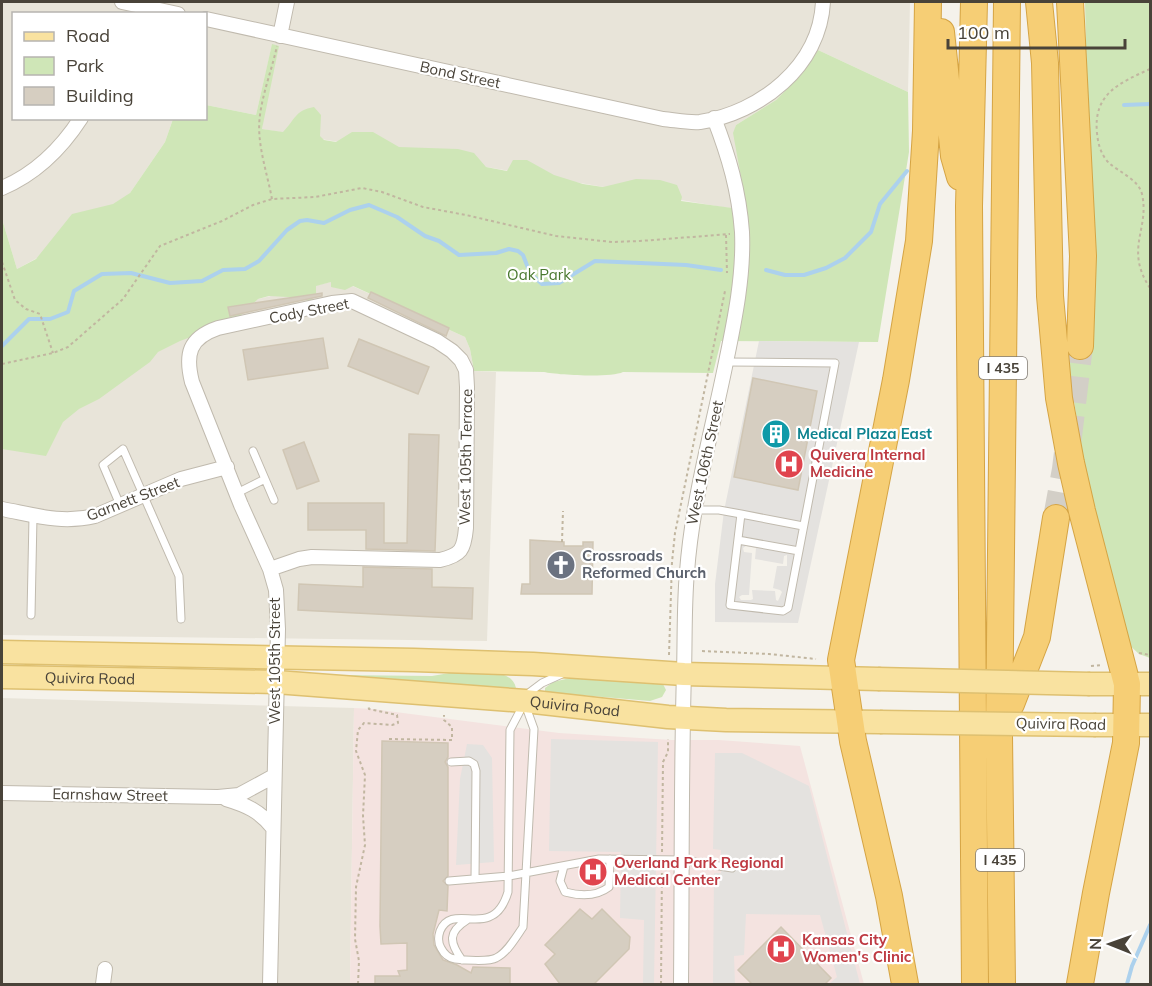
<svg xmlns="http://www.w3.org/2000/svg" width="1152" height="986" font-family="Mulish,sans-serif">
  <rect width="100%" height="100%" fill="#f5f2eb"/>
  <path fill="#e8e4d9" d="M2,2H910L908,92L818,50L801,75L776,100L736,125L734,133L748,210L722,207L262,129L272,45L256,115L206,105V14H14V118L173,119L165,142L115,215L17,269L2,219Z
    M339,280L465,337L470,349L474,371L496,372L487,641L2,635V432L199,313Z
    M2,698L354,708L350,984H2Z"/>
  <path fill="#f4e3e0" d="M354,708L372,709L559,733L672,740H719L800,746L864,984H350Z"/>
  <path fill="#cfe6b7" d="M1085,2H1150V658L1139,654L1125,641L1113,579L1086,476L1069,370L1067,345L1092,348L1096,276L1095,228L1087,88Z
    M272,44L279,46L262,129L283,132C295,120 295,110 314,107L321,115L320,136L324,140L336,142L352,132H373L399,147L458,149L474,153L486,167L507,171L513,160H527L554,175L583,184L603,187L636,179L660,180L677,185L682,197L681,201L747,210L733,133L736,125L776,100L801,75L818,50L908,92L909,152L878,342L721,341L713,373L623,372C611,378 558,375 544,372L474,371L470,349L465,337L353,286L345,290L331,287V282L316,286V295L310,301L288,297L269,296L258,299L236,320L180,341L158,352L150,362L99,399L79,409L63,422L46,456L2,449V219L17,269L36,259L72,214L113,204L130,193L165,142L173,119L206,118V105L256,115Z
    M461,671C478,672 511,667 516,688L514,691L337,675L432,676Z
    M570,678L662,682L666,690L662,697L650,701L580,695L561,697L545,692V688L553,682Z"/>
  <path fill="#e4e2df" fill-rule="evenodd" d="M759,341L859,342L798,623L715,622V584L724,511ZM753,379L817,391L798,490L734,477ZM746,546L756,548L755,559L783,564L784,556L787,555V566H777L773,588L780,590L782,592L778,601L776,600L775,591L752,590L753,599L751,600H741L739,597L742,595H749L752,553L744,552L743,548Z
    M551,739L658,742L654,984H643L644,920L620,918L621,852L549,851Z
    M467,744L483,745L492,758L494,862L456,865L460,779Z
    M715,753H742L809,786L860,984H829L837,977L820,915L746,914L744,955L734,956L735,984H713L714,873H721V850L713,849Z"/>
  <g fill="none" stroke-linecap="round" stroke-linejoin="round">
    <path stroke="#acd1ed" stroke-width="4" d="M1124,105L1150,104
      M766,270L785,275H804L826,268L845,258L871,232L880,204L907,171
      M2,346L29,319H50L68,312L74,291L102,274L131,273L170,283L202,281L223,270L245,269L259,261L287,230L300,221L307,220L324,223L350,210L369,205L397,217L425,236L439,241L459,255L496,253L509,249L518,251L523,255L530,273L542,284L559,283L595,261L686,265L721,270
      M1127,984L1132,966L1150,925"/>
  </g>
  <path fill="#d6cec1" stroke="#d0c6b4" stroke-width="1.5" d="M371,292L449,328L446,336L368,298Z
    M322,293V296L230,316L228,307Z
    M323,338L328,368L248,380L243,350Z
    M359,339L429,367L418,394L348,366Z
    M753,378L817,391L798,490L734,477Z
    M409,434L439,435L435,551L366,549V530H308V503H384V543H407Z
    M304,442L319,481L297,489L283,450Z
    M530,540L564,542V546H583V542H593L592,594H521L522,584H530Z
    M363,567L432,569V587L473,588L472,619L298,610L299,584L363,587Z
    M382,741L448,743V757L445,762L448,767V876L443,881L448,886L447,911L439,910L433,934L434,945L443,960L457,965L471,973L473,967L510,968V984H375V976H400L398,971L407,970V943L381,944L380,926Z
    M580,909L592,919L602,909L630,937L629,949L594,984H560L545,964L555,954L545,945Z
    M781,927L831,978L825,984H752L738,970Z"/>
  <g fill="none" stroke-linecap="round" stroke-linejoin="round">
    <path stroke="#d3cfc7" stroke-width="26" stroke-dasharray="26 13" stroke-linecap="butt" d="M1056,518L1065,469L1080,346"/>
    <g stroke="#c0baae" stroke-width="9">
      <path id="service" d="M253,451L265,479
        M237,493L265,479L274,500
        M120,505L103,465L123,449L179,576L181,619
        M695,510H719L741,514L730,605L783,611L788,608L835,363L726,362
        M741,514L803,526
        M738,540L799,551
        M31,615L33,517
        M525,704L534,729L523,927C516,937 507,953 496,958C489,962 463,960 455,959C448,958 444,954 441,948C438,943 438,937 440,931C449,909 472,924 489,917C500,913 505,902 508,892L510,730L530,692L542,683L562,674
        M451,762L469,761L474,764L476,771L475,879
        M564,866L560,881L565,892C580,896 596,897 609,887L610,859
        M449,881L509,876L599,859L682,860L732,868
        M462,960C449,942 448,932 467,920"/>
    </g>
    <g stroke="#c0baae" stroke-width="16">
      <path id="minor" d="M122,2L178,14
        M206,19L663,119C675,120 688,123 700,122C760,113 820,66 823,2
        M280,36L287,2
        M2,188C35,174 61,149 81,118
        M2,509C34,515 61,524 95,516L181,479L227,467
        M270,569L299,559L312,557L440,560C461,555 464,550 466,528L467,387L466,370L461,360L452,351L437,341L352,301L332,303L218,328C189,338 185,354 192,382L241,505L270,569L276,590L278,629L270,984
        M2,793L218,797L239,795L274,776
        M226,799C246,805 260,811 273,828
        M103,984L105,969
        M681,984C682,880 681,776 684,672C685,639 684,605 687,572C692,503 711,435 725,367C734,323 744,277 742,232C739,191 729,157 714,118"/>
    </g>
    <g stroke="#dec070" stroke-width="25">
      <g id="primary">
        <path d="M2,652L414,660L533,664L684,674L878,679"/>
        <path id="s1" d="M2,677L276,682L525,701L668,717L726,720L880,722"/>
        <path d="M1090,684H1150"/>
        <path d="M1096,725H1150"/>
      </g>
    </g>
    <g stroke="#d5a444" stroke-width="28">
      <path id="motorway" d="M974,2L969,206L975,984
        M1039,2L1045,63L1050,296L1059,398L1071,463L1082,511L1127,684L1126,743L1096,893L1080,984
        M1070,2L1083,256L1080,346
        M941,32L954,156L960,177
        M1011,704L1037,637L1056,518
        M905,984L889,896L853,741L841,660L896,380L919,241L926,131L928,2
        M1002,984L999,735L1007,2"/>
    </g>
    <path stroke="#c1b6a0" stroke-width="2" stroke-dasharray="3 3" stroke-linecap="butt" d="M1150,69C1119,83 1093,94 1097,133C1098,144 1101,155 1109,163C1119,172 1139,180 1142,194C1150,229 1124,249 1150,288
      M272,199C267,172 256,142 260,115C263,92 272,69 277,46
      M726,235L727,273
      M2,262L15,300L26,309L40,314L53,353
      M2,364L53,353L68,347L123,299L160,246L222,221L253,205L272,199L315,197L362,188L382,192L423,207L466,215L556,236L612,242L640,241L730,234
      M562,542L563,511
      M702,651L769,654L816,659
      M1139,653L1150,655
      M669,655L672,562L675,533L725,291
      M1091,666L1102,665
      M389,739L452,740V727L444,720V715
      M662,852L663,762L668,752V739
      M358,984L359,961L355,939L356,887L365,845L363,816L365,775L356,751L358,730L364,723L392,725L398,723L397,715L369,709L368,705
      M661,984L662,868"/>
    <use href="#service" stroke="#fff" stroke-width="7"/>
    <use href="#minor" stroke="#fff" stroke-width="14"/>
    <use href="#primary" stroke="#f9e2a0" stroke-width="22"/>
    <use href="#motorway" stroke="#f6ce75" stroke-width="26"/>
    <g stroke="#dec070" stroke-width="25" stroke-linecap="butt">
      <path id="primary-bridge" d="M878,679L1090,684
        M880,722L1096,725"/>
    </g>
    <use href="#primary-bridge" stroke="#f9e2a0" stroke-width="22"/>
  </g>
  <defs>
    <g id="building-disc" transform="scale(1.5)"><circle r="9.5" fill="#0f9aa8" stroke="#fff"/><path d="M-4-6H4V6H1V3H-1V6H-4ZM-2.5-4.3h1.7v1.8h-1.7ZM.8-4.3h1.7v1.8H.8ZM-2.5-1h1.7V.8h-1.7ZM.8-1h1.7V.8H.8Z" fill="#fff"/></g>
    <g id="hospital-disc" transform="scale(1.5)"><circle r="9.5" fill="#e0444e" stroke="#fff"/><path d="M-5-5h3v3.5h4V-5h3V5h-3V1.5h-4V5h-3Z" fill="#fff"/></g>
    <g id="church-disc" transform="scale(1.5)"><circle r="9.5" fill="#6b7280" stroke="#fff"/><path d="M-1.2-6h2.4v3.5h3.3v2.4h-3.3V6h-2.4V-.1h-3.3v-2.4h3.3Z" fill="#fff"/></g>
  </defs>
  <g fill-rule="evenodd">
    <use href="#building-disc" x="776" y="434"/>
    <use href="#hospital-disc" x="789" y="464"/>
    <use href="#church-disc" x="561" y="565"/>
    <use href="#hospital-disc" x="593" y="872"/>
    <use href="#hospital-disc" x="781" y="949"/>
  </g>
  <g text-anchor="middle" stroke-width="4.5" stroke-linejoin="round" paint-order="stroke">
    <g fill="#fff" stroke="#807b74" stroke-width="1.5">
      <rect x="979" y="357" width="48" height="22" rx="4.5"/>
      <rect x="976" y="849" width="48" height="22" rx="4.5"/>
    </g>
    <g font-size="14" font-weight="bold" fill="#494339">
      <text x="1003" y="373">I 435</text>
      <text x="1000" y="865">I 435</text>
    </g>
    <g font-size="15" fill="#494339" stroke="#fff">
      <text transform="translate(460 75) rotate(12)" y="5">Bond Street</text>
      <text transform="translate(309 311) rotate(-11)" y="5">Cody Street</text>
      <text transform="translate(466 457) rotate(-89)" y="5">West 105th Terrace</text>
      <text transform="translate(705 463) rotate(-78)" y="5">West 106th Street</text>
      <text transform="translate(133 499) rotate(-21)" y="5">Garnett Street</text>
      <text transform="translate(275 661) rotate(-90)" y="5">West 105th Street</text>
      <text dy="5" stroke="none"><textPath href="#s1" startOffset="88">Quivira Road</textPath></text>
      <text dy="5" stroke="none"><textPath href="#s1" startOffset="574">Quivira Road</textPath></text>
      <text transform="translate(1061 724) rotate(1)" y="5">Quivira Road</text>
      <text transform="translate(110 795) rotate(1)" y="5">Earnshaw Street</text>
    </g>
    <g font-size="15" fill="#49782f" stroke="#fff">
      <text x="539" y="280">Oak Park</text>
    </g>
    <g font-size="15" font-weight="bold" fill="#0d838f" stroke="#fff" text-anchor="start">
      <text x="797" y="439">Medical Plaza East</text>
    </g>
    <g font-size="15" font-weight="bold" fill="#be3a42" stroke="#fff" text-anchor="start">
      <text x="810" y="460">Quivera Internal<tspan x="810" dy="17">Medicine</tspan></text>
      <text x="614" y="868">Overland Park Regional<tspan x="614" dy="17">Medical Center</tspan></text>
      <text x="802" y="945">Kansas City<tspan x="802" dy="17">Women's Clinic</tspan></text>
    </g>
    <g font-size="15" font-weight="bold" fill="#5b616d" stroke="#fff" text-anchor="start">
      <text x="582" y="561">Crossroads<tspan x="582" dy="17">Reformed Church</tspan></text>
    </g>
  </g>
  <rect width="1152" height="986" fill="none" stroke="#494339" stroke-width="6"/>
  <rect x="12" y="12" width="195" height="108" fill="#ffffff" stroke="#b6b4b0" stroke-width="1.5"/>
  <rect x="24" y="32" width="30" height="9" fill="#f9e2a0" stroke="#b6b4b0" stroke-width="1.5"/>
  <text x="66" y="42" font-size="18" fill="#494339">Road</text>
  <rect x="24" y="57" width="30" height="18" fill="#cfe6b7" stroke="#b6b4b0" stroke-width="1.5"/>
  <text x="66" y="72" font-size="18" fill="#494339">Park</text>
  <rect x="24" y="87" width="30" height="18" fill="#d6cec1" stroke="#b6b4b0" stroke-width="1.5"/>
  <text x="66" y="102" font-size="18" fill="#494339">Building</text>
  <g transform="translate(1110 944) rotate(271)" stroke="#ffffff" stroke-width="4.5" paint-order="stroke">
  <path d="M0-4.5L10 22L0 15L-10 22Z" fill="#494339"/>
  <text y="-9" font-size="16" font-weight="bold" text-anchor="middle" fill="#494339">N</text>
  </g>
  <path d="M948 39v9h177v-9" fill="none" stroke="#494339" stroke-width="3"/>
  <text x="957" y="39" font-size="18" fill="#494339" stroke="#ffffff" stroke-width="4.5" paint-order="stroke">100 m</text>
</svg>
